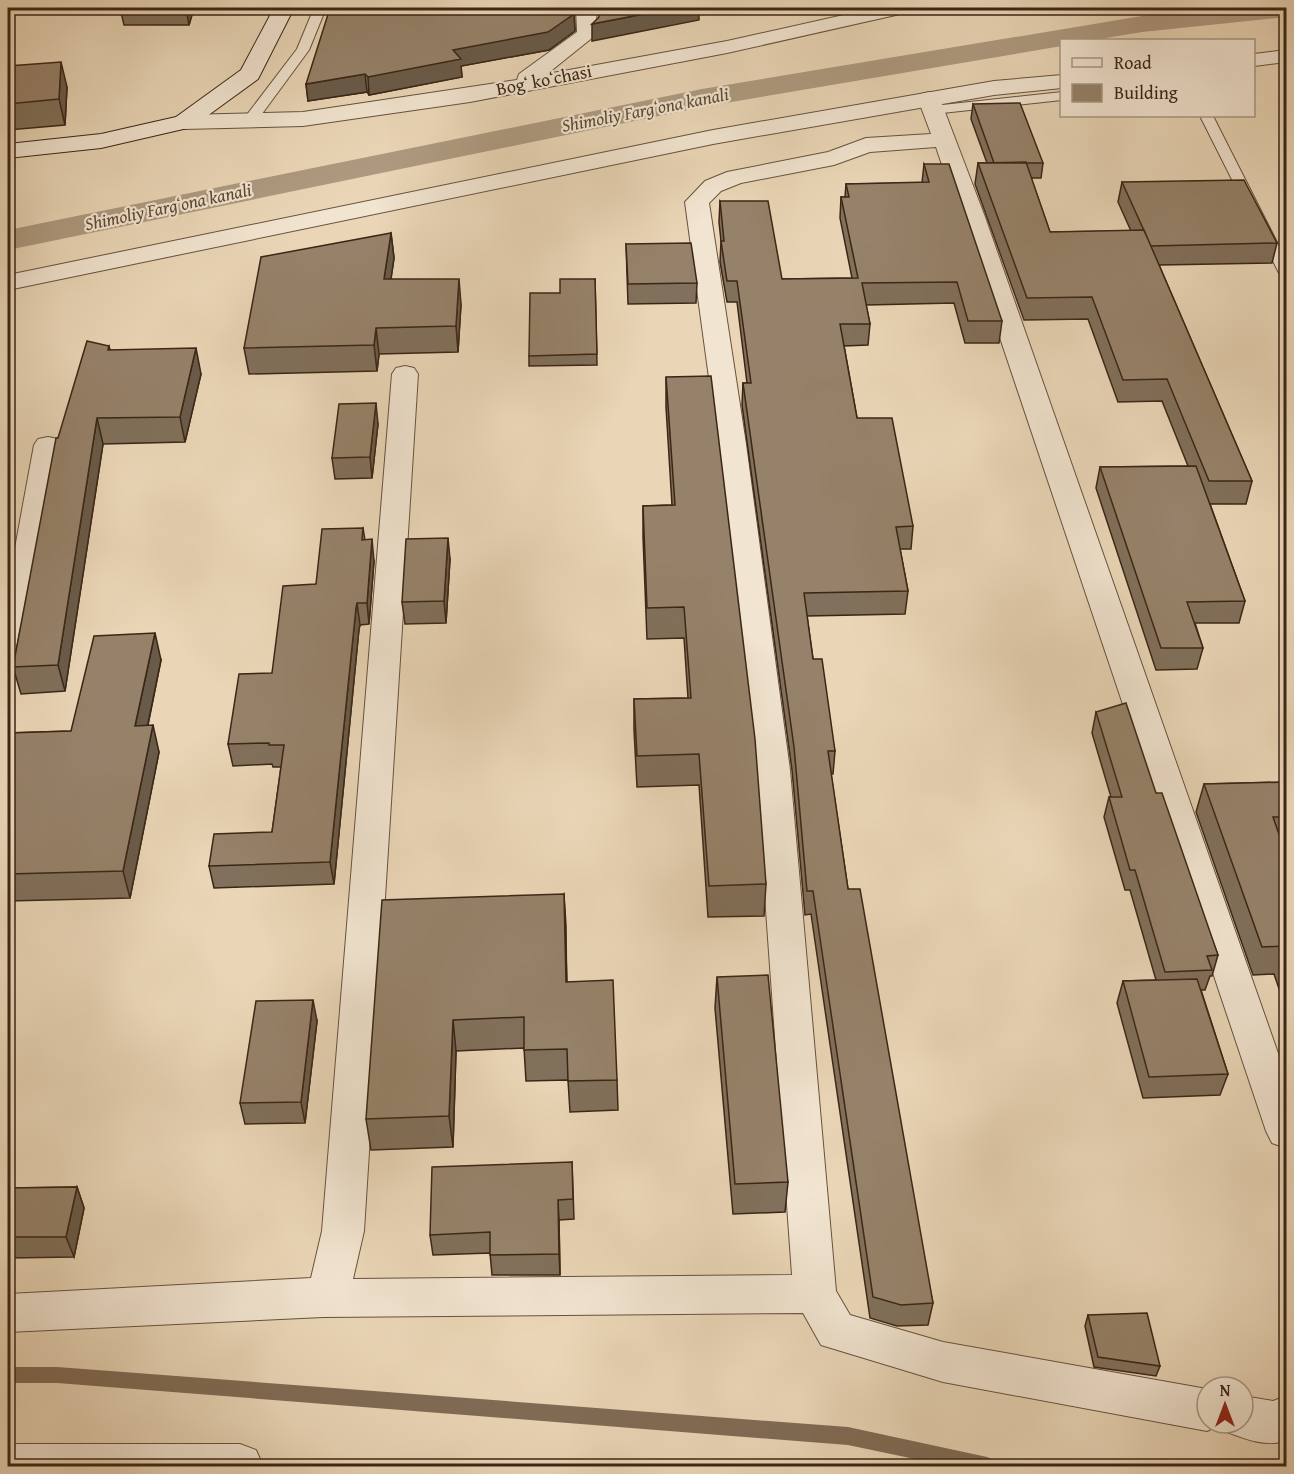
<svg xmlns="http://www.w3.org/2000/svg" width="1294" height="1474" font-family="'Gentium Book Plus',serif">
  <rect width="100%" height="100%" fill="#ead6b7"/>
  <filter id="stains"><feTurbulence type="fractalNoise" baseFrequency=".00333" numOctaves="4"/><feColorMatrix values="0 0 0 0 .2 0 0 0 0 .09 0 0 0 0 .02 0 0 0 .5 -.17"/></filter>
  <radialGradient id="worn" r=".72"><stop offset=".6" stop-color="#630" stop-opacity="0"/><stop offset="1" stop-color="#630" stop-opacity=".3"/></radialGradient>
  <g fill="none" stroke-linecap="round" stroke-linejoin="round">
    <path fill="#806c56" fill-rule="evenodd" d="M8,1367H57L848,1427L987,1457L994,1460L996,1466H948L848,1445L57,1383H8Z"/>
    <path fill="#ae9a80" fill-rule="evenodd" d="M1220,8H1286V17L1142,32L1094,40H1062V46L702,107L8,250V230L702,89L1142,16Z"/>
    <g stroke="#67523e" stroke-width="2">
      <path id="service" d="M314,8H326L309,50L256,122H246V116L297,49Z
        M1062,92V100L933,114L926,110L933,106Z
        M1200,116H1213L1286,260V277L1279,273Z"/>
    </g>
    <g stroke="#67523e" stroke-width="2">
      <path id="minor" d="M576,8H596L597,34L547,74L727,41L875,8H910L907,12L900,14L727,53L470,102L303,126L184,129L176,127L173,122L176,117L184,115L303,112L517,80L519,74L577,32Z
        M929,92L937,94L940,99L985,217L1286,1076V1148L1272,1143L1266,1131L936,147L870,152L834,165L741,183L721,191L709,203L746,444L790,770L836,1291L850,1315L943,1342L1207,1389V1423H1243V1396L1273,1401L1286,1396V1440C1268,1448 1245,1439 1227,1432L1223,1423L1207,1431L943,1382L821,1345L803,1313L323,1317L8,1332V1294L311,1278L322,1231L392,374L396,368L405,366L414,368L418,374L364,1231L353,1279L792,1275L756,770L718,444L685,202L705,181L727,172L828,152L866,138L931,134L918,99L921,94Z
        M48,437L58,439L62,445L24,668L19,676L8,679V586L34,445L38,439Z"/>
    </g>
    <g stroke="#67523e" stroke-width="2">
      <path id="tertiary" d="M1286,50V62L1254,66V54Z
        M1062,75V88L994,95L713,144L8,290V275L713,130L994,81Z
        M8,1444H240L256,1450L263,1466H8Z"/>
    </g>
    <g stroke="#3b2616" stroke-width="2">
      <path id="secondary" d="M274,8H294L258,79L192,127L101,148L8,158V144L101,134L176,117L241,70Z"/>
    </g>
    <use href="#service" fill="#f1e4d0" fill-rule="evenodd"/>
    <use href="#minor" fill="#f1e4d0" fill-rule="evenodd"/>
    <use href="#tertiary" fill="#f1e4d0" fill-rule="evenodd"/>
    <use href="#secondary" fill="#f1e4d0" fill-rule="evenodd"/>
  </g>
  <path fill="#81705b" stroke="#3b2616" stroke-width="1.5" d="M120,8H194L189,25H124Z
    M574,8L575,31L549,50L461,66L462,77L369,95L367,92L308,101L306,84Z
    M8,66L67,87L65,125L8,130Z
    M973,104L1043,163L1041,178H1031L1050,232L1131,231L1118,202L1122,182L1277,243L1272,263L1159,265L1252,481L1246,504H1210L1245,601L1239,623H1195L1203,648L1197,669L1156,670L1096,488L1100,467L1188,466L1162,401L1118,402L1088,319L1024,320L975,184L978,163H987L971,119Z
    M924,164L1002,321L999,343H965L954,303L866,305L870,324L868,345L844,346L857,418L913,526L911,549H900L908,591L905,614L807,616L813,659L835,751L833,774H831L848,889L933,1303L928,1325L897,1326L870,1318L811,914L805,915L792,770L742,405L743,383H747L737,302H727L720,262L721,241L719,222L720,201L782,279L852,278L840,218L841,197H845L846,184L922,183Z
    M391,233L394,258L391,279L461,304L458,352L379,354L377,371L249,374L244,348Z
    M626,244L697,283L696,303L628,304Z
    M595,279L597,365L529,366V356L560,293Z
    M109,346L110,350L201,374L185,442L103,444L65,691L21,694L13,667L58,438Z
    M666,377L766,884L764,916L708,917L699,785L637,787L634,730V699L688,698L684,638L647,639L643,537V506L672,505L666,407Z
    M378,424L372,478L335,479L332,458Z
    M363,528L365,540L374,561L369,624L360,625L359,629L334,884L214,888L209,866L272,832L281,767H273L272,764L233,766L228,744L272,673L316,584Z
    M450,559L446,623L405,624L402,602Z
    M161,660L148,725L159,752L130,898L8,901V733L71,731Z
    M1096,712L1156,793L1218,955L1212,976H1210L1205,990H1201L1228,1074L1220,1095L1143,1098L1117,1003L1123,981L1156,980L1130,890H1125L1104,817L1109,797H1111L1092,733Z
    M1287,782V845H1282L1287,857V1012L1274,974L1253,975L1196,812L1204,784Z
    M564,894L567,982L617,1080L618,1110L570,1112L568,1080L526,1081L524,1048L456,1051L453,1147L371,1150L366,1119Z
    M717,977L788,1182L785,1212L733,1214L715,1008Z
    M317,1021L305,1123L245,1124L240,1103Z
    M572,1162L574,1219L559,1220L560,1275H492L490,1253L433,1255L430,1235Z
    M77,1187L84,1208L74,1257L8,1258V1188Z
    M1088,1315L1160,1366L1156,1376L1094,1367L1085,1326Z"/>
  <path fill="#695b4a" stroke="#3b2616" stroke-width="1.5" d="M186,8H194L189,25Z
    M675,8H699V20L592,41V24Z
    M574,14L575,31L549,50L461,66L462,77L369,95L368,77L453,50Z
    M61,62L67,87L65,125L59,99Z
    M365,74L367,92L308,101L306,84Z
    M391,233L394,258L387,305L384,279Z
    M459,279L461,304L458,352L456,326Z
    M376,328L379,354L377,371L374,345Z
    M196,348L201,374L185,442L180,417Z
    M376,403L378,424L372,478L370,457Z
    M97,418L103,444L65,691L58,665Z
    M448,538L450,559L446,623L444,601Z
    M372,539L374,561L369,624L367,603Z
    M357,603L360,625L359,629L334,884L330,862L356,608Z
    M155,633L161,660L142,753L135,726Z
    M153,725L159,752L130,898L123,871Z
    M564,894L566,926L567,1013L566,982Z
    M313,1000L317,1021L305,1123L301,1102Z
    M453,1020L456,1051L453,1147L449,1116Z
    M77,1187L84,1208L74,1257L66,1237Z
    M558,1200L559,1220L560,1275L559,1254Z"/>
  <path fill="#96826a" stroke="#3b2616" stroke-width="1.5" d="M330,8H574V14L548,32L453,50L461,59L368,77L365,74L306,84Z
    M598,8H675L592,24L599,17Z
    M61,62L59,99L8,104V66Z
    M1020,103L1043,163H994L973,104Z
    M1026,162L1050,232L1144,230L1252,481H1209L1167,379L1123,380L1092,297L1027,298L978,163Z
    M924,164H949L1002,321H968L957,282L862,283L870,324H840L857,418H892L913,526L896,527L908,591L804,593L813,659H822L835,751H828L848,889H860L933,1303L901,1305L873,1297L813,891H807L794,747L743,383H751L737,281H727L721,241H724L720,201H768L782,279L858,278L841,197H849L846,184L929,182Z
    M1244,180L1277,243L1151,246L1122,182Z
    M391,233L384,279H459L456,326L376,328L374,345L244,348L261,257Z
    M691,243L697,283L628,284L626,244Z
    M560,279H595L597,354L529,356L530,293H560Z
    M87,341L109,346L108,350L196,348L180,417L97,418L58,665L13,667L56,438H58Z
    M711,376L755,739L766,884L709,886L699,754L637,756L634,699L691,698L684,607L647,608L643,506L675,505L666,377Z
    M376,403L370,457L332,458L339,404Z
    M1196,466L1245,601L1187,602L1203,648H1161L1100,467Z
    M363,528L362,540L372,539L367,603H357L356,608L330,862L209,866L214,834L272,832L284,745H269V743L228,744L239,674L272,673L283,586L316,584L322,529Z
    M448,538L444,601L402,602L406,539Z
    M155,633L135,726L153,725L123,871L8,874V733L71,731L94,636Z
    M1126,703L1156,793H1162L1218,955L1207,956L1212,970L1165,972L1135,870H1130L1109,797H1122L1096,712Z
    M1287,782V817H1273L1287,857V954L1284,946L1262,947L1204,784Z
    M564,894L566,982L613,980L617,1080L568,1081L567,1049L524,1050V1017L453,1020L449,1116L366,1119L382,900Z
    M768,975L788,1182L735,1184L717,977Z
    M1197,979L1228,1074L1149,1077L1123,981Z
    M313,1000L301,1102L240,1103L256,1001Z
    M572,1162L573,1199L558,1200L559,1254L490,1255V1232L430,1235L432,1167Z
    M77,1187L66,1237H8V1188Z
    M1147,1313L1160,1366L1098,1357L1088,1315Z
    M8,1466L46,1467H8Z"/>
  <g text-anchor="middle" stroke-width="4.5" stroke-linejoin="round" paint-order="stroke">
    <g font-size="18" fill="#3b2616" stroke="#f1e4d0">
      <text transform="translate(544 80) rotate(-11)" y="6">Bogʻ koʻchasi</text>
    </g>
    <g font-size="18" font-style="italic" fill="#5e4936" stroke="#f1e4d0">
      <text transform="translate(645 110) rotate(-11)" y="6">Shimoliy Fargʻona kanali</text>
      <text transform="translate(168 207) rotate(-12)" y="6">Shimoliy Fargʻona kanali</text>
    </g>
  </g>
  <rect width="1294" height="1474" fill="none" stroke="#ead6b7" stroke-width="30"/>
  <rect x="9" y="9" width="1276" height="1456" fill="none" stroke="#3b2616" stroke-width="3"/>
  <rect x="15" y="15" width="1264" height="1444" fill="none" stroke="#3b2616" stroke-width="1.5"/>
  <rect x="1060" y="39" width="195" height="78" fill="#f1e4d0" stroke="#a89886" stroke-width="1.5"/>
  <rect x="1072" y="58" width="30" height="9" fill="#f1e4d0" stroke="#a89886" stroke-width="1.5"/>
  <text x="1114" y="69" font-size="18" fill="#3b2616">Road</text>
  <rect x="1072" y="84" width="30" height="18" fill="#96826a" stroke="#a89886" stroke-width="1.5"/>
  <text x="1114" y="99" font-size="18" fill="#3b2616">Building</text>
  <g transform="translate(1225 1405)"><circle r="28" fill="#f1e4d0" stroke="#a89886" stroke-width="1.5"/>
  <path d="M0-4.5L10 22L0 15L-10 22Z" fill="#8f2418"/>
  <text y="-9" font-size="16" font-weight="bold" text-anchor="middle" fill="#3b2616">N</text>
  </g>
  <rect width="100%" height="100%" filter="url(#stains)"/>
  <rect width="100%" height="100%" fill="url(#worn)"/>
</svg>
